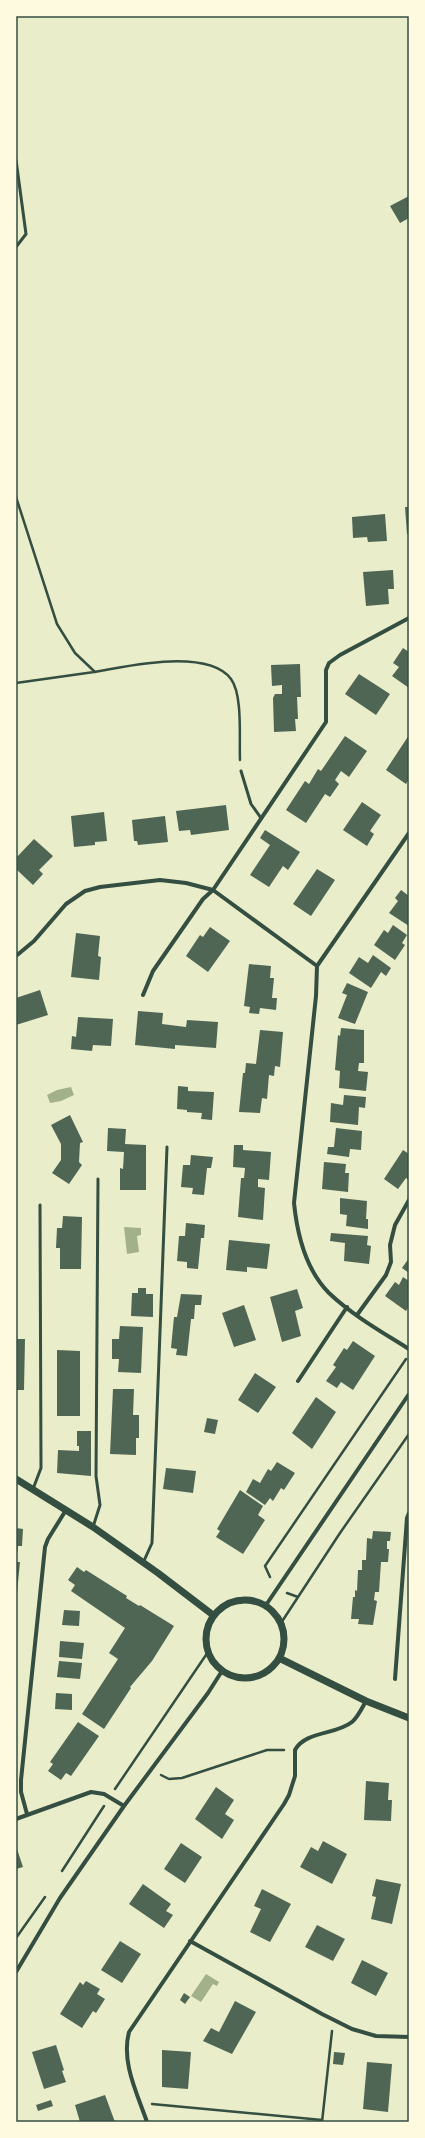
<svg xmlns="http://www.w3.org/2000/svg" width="425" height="2138" font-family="Lora,serif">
  <rect width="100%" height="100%" fill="#e9edc9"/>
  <path fill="#a3b18a" d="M71,1087L74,1095L61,1101L50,1103L47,1095L57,1090Z
    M124,1227L141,1228V1235L137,1236L139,1252L127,1254Z
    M206,1974L219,1982L217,1986L213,1984L201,2002L191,1996Z"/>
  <path fill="#4f6655" d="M409,196V218L400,223L390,206Z
    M405,507H409V534H407Z
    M385,514L387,541L368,542L367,537L353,538L352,517Z
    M393,570L394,589H388L389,604L366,606L363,572Z
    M403,648L409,652V688L392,676L399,667L393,663Z
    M300,664L301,697H297L298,719H295L296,731L274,732L273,698L275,694H282V685L272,686L271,665Z
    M359,674L390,694L376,715L345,694Z
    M409,735V779L406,784L386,770Z
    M345,736L367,751L349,777L341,771L335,780L339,784L330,797L325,794L306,823L286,810L305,781L309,784L318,769L321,771Z
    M362,802L381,815L370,831L374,834L367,846L343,830Z
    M226,805L229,830L191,835L190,830L179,831L176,811Z
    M104,812L107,841L95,842V845L74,847L71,816Z
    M165,816L168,842L138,845L137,841H134L132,820Z
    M265,830L300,852L288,870L283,866L269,887L250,875L270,845L260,838Z
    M34,839L53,856L39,870L43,874L33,885L16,869V858Z
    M317,869L335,880L311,916L293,904Z
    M401,890L409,896V926L389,913L398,901L395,898Z
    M393,925L407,935L402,943L405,945L395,960L374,945L384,930L388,933Z
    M210,927L230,941L208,972L186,956L200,935L203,937Z
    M76,933L100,936L98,956L101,957L99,980L71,977Z
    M373,955L391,968L386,976L381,972L371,988L349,973L359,957L368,963Z
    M249,964L271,966L270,978H274L272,998H277L276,1010L260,1008L259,1014L249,1013L250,1007L244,1006Z
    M347,983L368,992L355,1024L338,1018L347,995L342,993Z
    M40,990L48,1015L16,1025V998Z
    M138,1011L163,1013L162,1024L186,1027L187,1020L218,1022L216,1048L175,1045V1049L135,1045Z
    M78,1017L113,1019L111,1046L93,1045L92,1051L71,1049L72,1036L76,1037Z
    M341,1028L364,1030V1063H359L358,1071L368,1072L366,1091L339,1088L340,1071L335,1070L338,1035L340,1036Z
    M260,1030L283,1032L280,1067L275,1066L274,1076L269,1075L267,1099L262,1098L260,1113L239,1112L243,1073H245L246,1063L256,1064Z
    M178,1086L188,1087V1091L214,1092L212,1120L201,1119L202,1113L187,1112V1110L177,1109Z
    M344,1095L366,1097L365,1108L359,1107L358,1125L330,1122L331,1103L343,1105Z
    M70,1115L83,1142L80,1143L79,1162L82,1165L69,1184L52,1173L61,1160V1144L51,1125Z
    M108,1128L126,1129L125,1144L146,1145V1190H120V1168L123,1169L124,1152L107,1151Z
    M336,1128L362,1131L361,1150L350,1149L349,1157L327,1154L328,1147H334Z
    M234,1145H243V1150L271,1152L269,1180L258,1179V1187L265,1188L263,1220L238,1217L241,1178H244L245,1168L233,1167Z
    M403,1150L409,1154V1180L406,1178L398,1189L384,1179Z
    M191,1155L213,1157L211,1168H207L204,1195L192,1194L193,1188L181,1187L183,1165H190Z
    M324,1162L346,1164L345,1173H349L348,1192L322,1189Z
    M340,1198L367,1201L366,1219H368V1229L346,1226L347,1215L340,1214Z
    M63,1216L82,1217L81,1269H60V1248H56L57,1228H62Z
    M186,1223L205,1225L204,1238H201L198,1269L187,1268V1262L177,1261L179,1236H185Z
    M331,1233L368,1236L367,1245L371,1246L369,1264L344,1261L345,1243L330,1241Z
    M229,1240L270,1244L267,1269L247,1267V1272L226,1270Z
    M409,1258V1273L402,1268Z
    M403,1277L409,1281V1306L406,1311L385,1296L395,1282L399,1285Z
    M138,1288H146V1294H153V1317L131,1316L132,1293H138Z
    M297,1289L303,1308L295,1311L301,1336L282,1342L270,1297Z
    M181,1294L202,1295L201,1305H195L194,1319H191L187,1356L176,1355L177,1349L171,1348L174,1317H177Z
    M244,1305L256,1340L234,1347L222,1313Z
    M120,1326L143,1327L141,1373L118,1372L119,1359H112V1339H119Z
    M16,1339H25L24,1390H16Z
    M353,1341L375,1356L353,1390L341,1382L337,1388L326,1381L336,1367L333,1365L344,1348L347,1350Z
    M57,1350L80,1351V1416H57Z
    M255,1373L276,1387L258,1413L238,1400Z
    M113,1389H134L133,1415H139V1438H136V1455L110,1454Z
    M316,1397L336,1412L312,1449L292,1433Z
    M207,1418L218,1420L215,1434L204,1432Z
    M77,1431H91V1476L57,1473L58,1450L79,1451V1446H77Z
    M277,1462L295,1473L284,1490L281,1488L273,1501L270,1498L265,1505L246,1492L253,1479L260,1483L268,1469L271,1471Z
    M166,1468L196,1471L193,1493L163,1489Z
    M240,1490L263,1506L258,1515L265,1520L243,1554L216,1537L220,1531L217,1529Z
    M16,1528L23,1529L22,1546H18L17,1553Z
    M373,1531L391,1532L390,1541H387V1549H389L388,1562H381L379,1592H375L374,1600L377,1601L373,1625L358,1624L359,1619H351L353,1597H355V1590L357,1591L358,1570H362V1560H366L367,1538L372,1539Z
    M16,1562H20L17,1593H16Z
    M77,1567L84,1572L86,1570L127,1596L126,1598L139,1606L140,1605L174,1626L152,1661L130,1687L131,1688L104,1729L82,1714L118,1659L109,1653L125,1628L71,1591L75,1585L68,1580Z
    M64,1610L80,1611L79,1626L62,1625Z
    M60,1641L84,1643L82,1659L59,1657Z
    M59,1661L82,1663L80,1679L57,1677Z
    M56,1693L72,1694V1710L55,1709Z
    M78,1722L99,1736L71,1776L66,1773L61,1780L48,1771L53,1764L50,1762Z
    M366,1781L389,1783L388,1800H392L391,1821L364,1820Z
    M216,1787L234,1800L225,1814L234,1820L222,1839L195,1819Z
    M323,1841L347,1854L332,1884L300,1867L311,1847L318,1851Z
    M181,1843L202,1857L185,1883L164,1869Z
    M16,1846L23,1867L16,1869Z
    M376,1879L401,1884L392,1924L371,1919L376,1897L372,1896Z
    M143,1884L171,1904L166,1911L173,1915L164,1928L129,1904Z
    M262,1889L291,1904L270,1942L250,1932L261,1909L254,1906Z
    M317,1925L345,1939L333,1961L305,1947Z
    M120,1941L141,1954L122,1983L101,1970Z
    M362,1960L388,1973L376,1996L351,1983Z
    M86,1981L100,1989L97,1994L105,1999L96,2013L93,2011L82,2028L60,2014L80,1982L83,1985Z
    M184,1993L190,1997L185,2004L180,2000Z
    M235,2001L256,2012L232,2054L203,2041L211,2028L219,2032Z
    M56,2045L64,2070L62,2071L66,2082L44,2089L32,2052Z
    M162,2050L191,2052L188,2089L162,2087Z
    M334,2052L345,2053L343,2065L333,2064Z
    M367,2062L392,2064L388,2112L363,2109Z
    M105,2095L115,2122H80L75,2105Z
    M51,2100L53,2106L38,2111L36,2105Z"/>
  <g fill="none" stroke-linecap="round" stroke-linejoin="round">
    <path stroke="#344e41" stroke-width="2.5" d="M16,497L57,624L75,653L95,672C126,666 208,648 231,679C243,695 239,740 240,760
      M16,683L94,672
      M270,1577L265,1566L406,1359
      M287,1593L298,1597
      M281,1623L340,1533L409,1434
      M161,1775L169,1779L182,1778L267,1750H284
      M115,1789L208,1652
      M62,1871L104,1806
      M16,1938L45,1897
      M152,2104L322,2120
      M322,2122L332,2031"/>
    <path stroke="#344e41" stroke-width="3" d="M16,160L26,234L16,247
      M241,771L251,804L261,818
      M33,1489L41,1468L40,1205
      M93,1527L100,1505L96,1476L98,1179
      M143,1563L152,1543L167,1147"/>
    <path stroke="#344e41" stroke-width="4" d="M409,833L317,966L316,996L294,1203C297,1233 306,1270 329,1293C352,1315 382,1332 409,1349
      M16,956L34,941L66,904L85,891L100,887L160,880L186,883L213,890L317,966
      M143,995L153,971L203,899L213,890L326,722V670L329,663L340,655L409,618
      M357,1315L386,1275L391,1262L390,1245L395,1225L409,1200
      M298,1381L347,1307
      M266,1605L409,1394
      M395,1679L407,1518L409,1513
      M27,1814L21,1792V1780L45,1547L48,1539L66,1510
      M16,1819L91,1792L104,1794L124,1806
      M190,1941L322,2014L352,2029L376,2036L409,2037
      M16,1972L60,1898L124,1806L208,1693L222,1671
      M147,2122C137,2093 121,2062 129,2032L284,1804L289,1795L295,1776V1750C305,1731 336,1735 352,1722C358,1717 362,1708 366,1701"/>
    <path stroke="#344e41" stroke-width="7" d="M16,1479L93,1527L158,1573L213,1615
      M206 1639a39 39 0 1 1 78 0a39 39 0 1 1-78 0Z
      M279,1658L366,1701L409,1718"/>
  </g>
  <rect width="425" height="2138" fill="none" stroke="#fefae0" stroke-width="34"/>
  <rect x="17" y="17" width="391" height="2104" fill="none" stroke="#344e41" stroke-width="1.5"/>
</svg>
